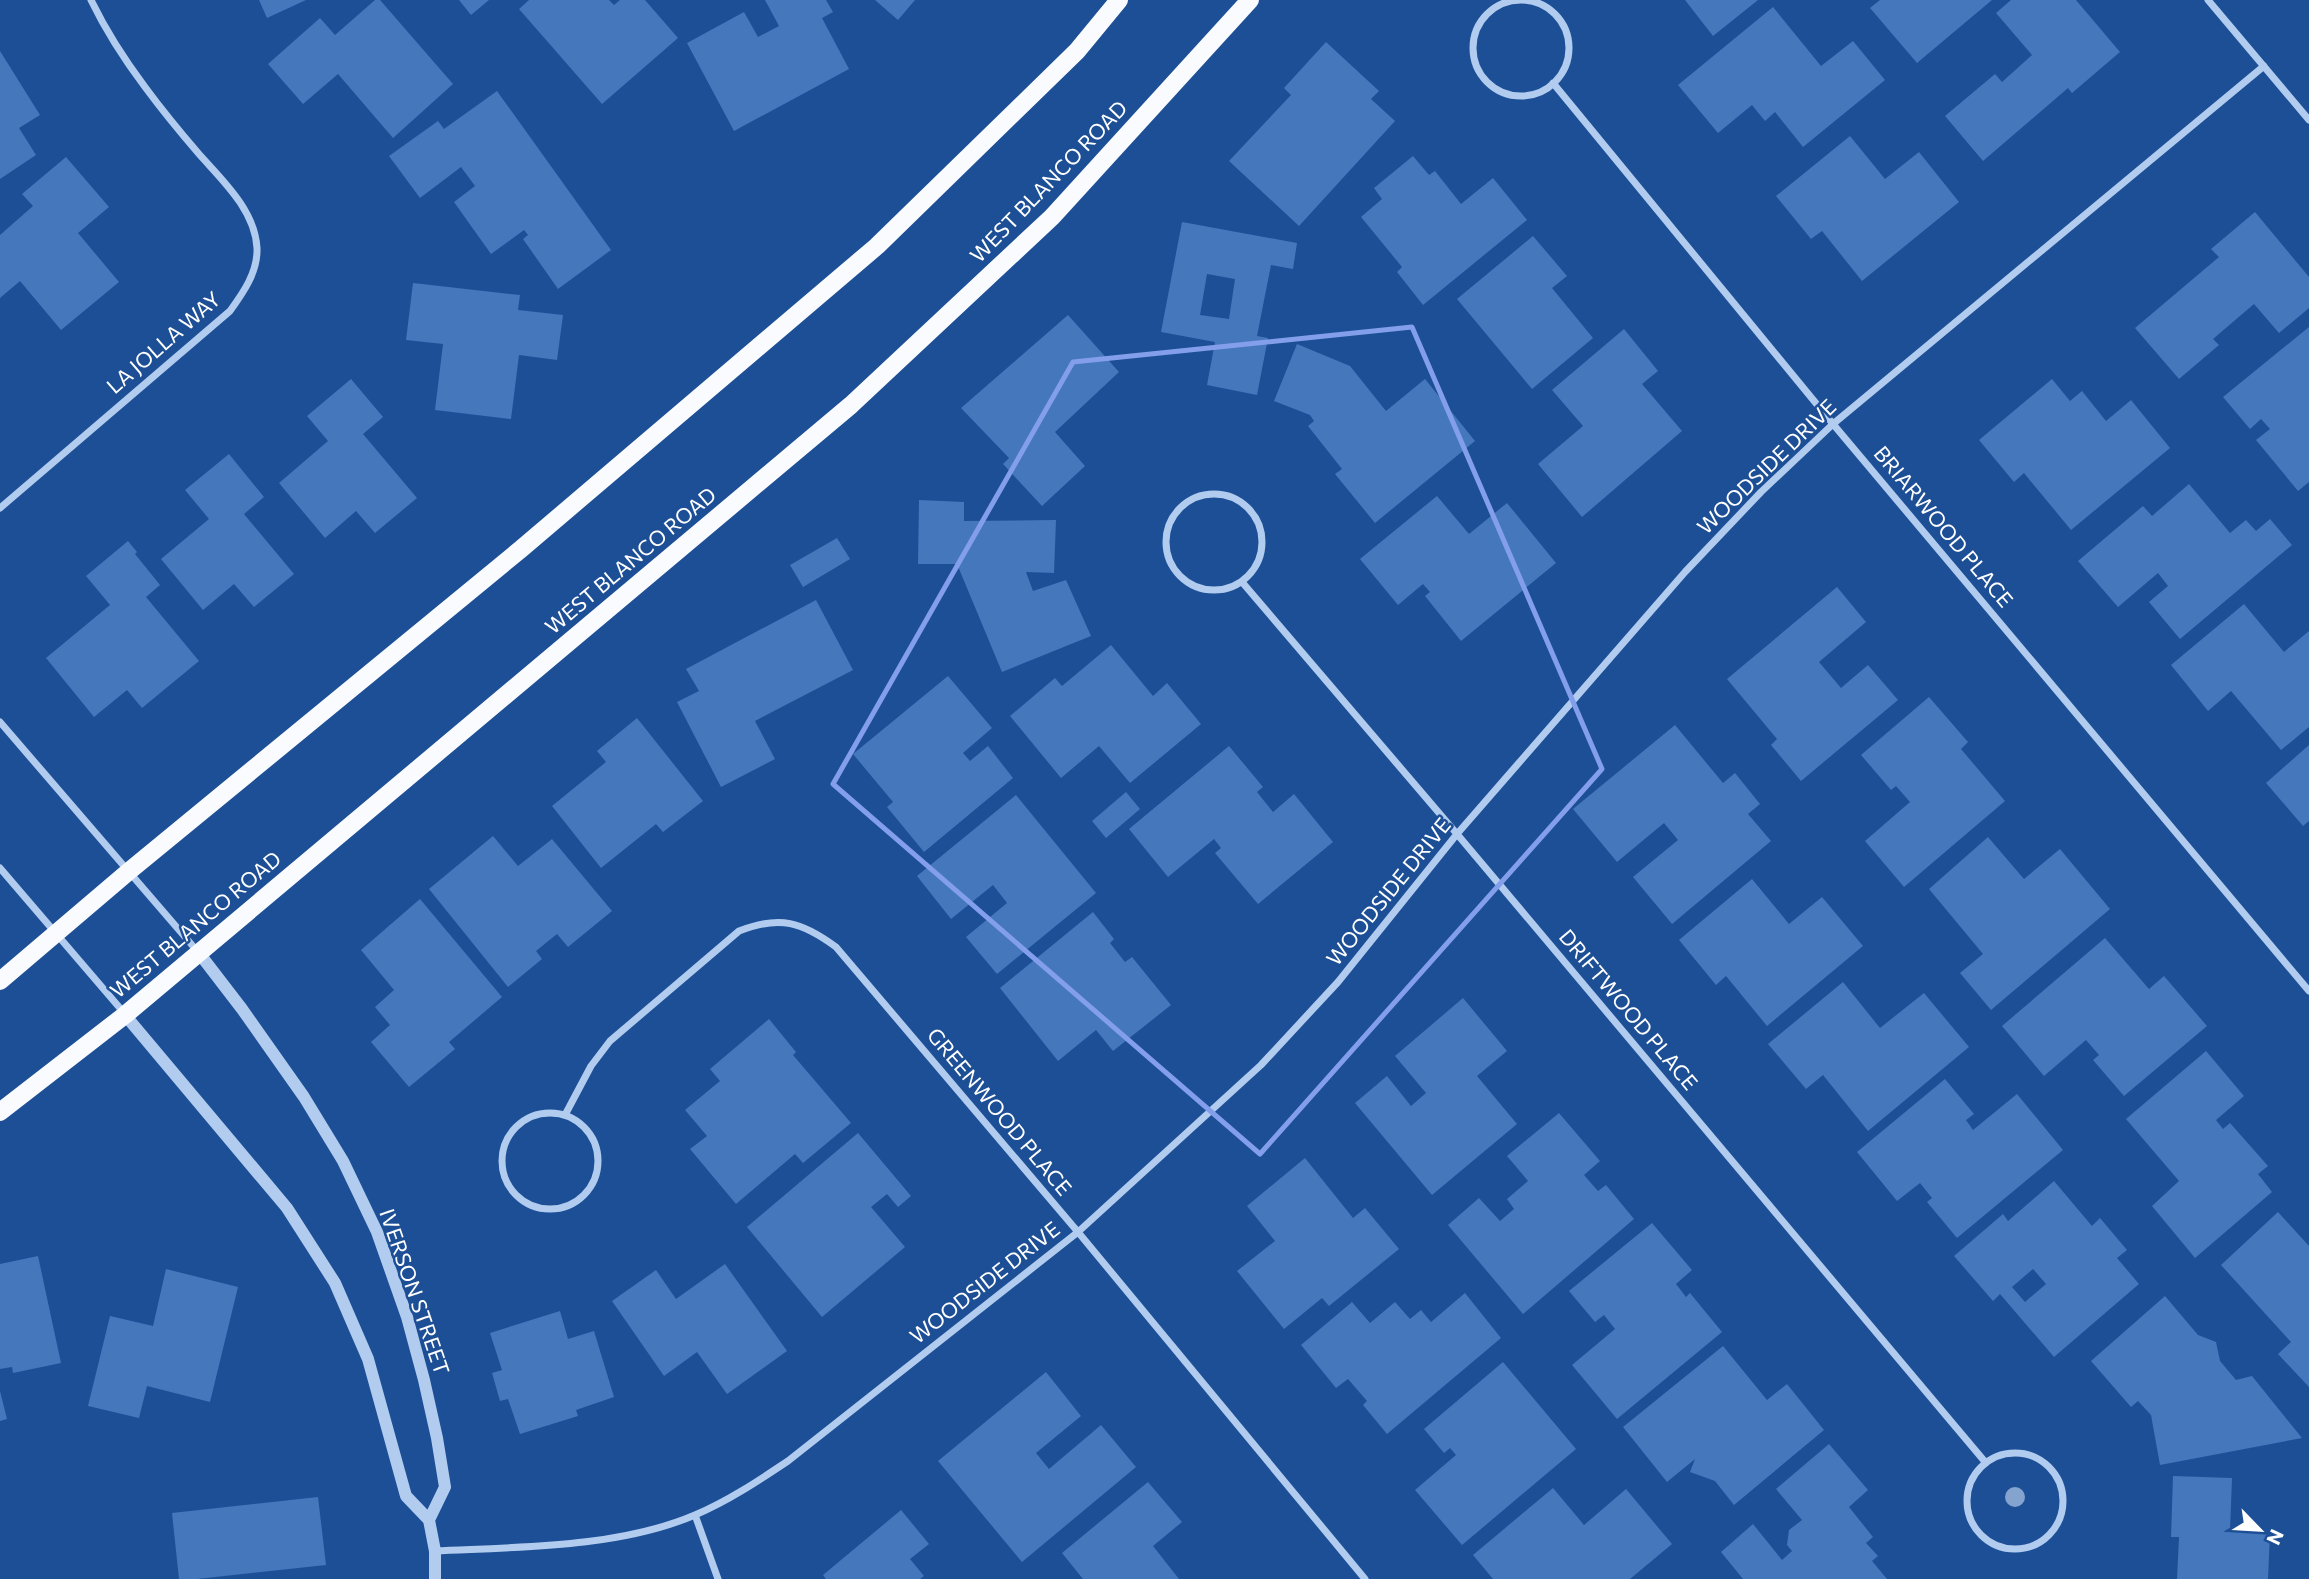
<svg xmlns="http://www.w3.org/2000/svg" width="2309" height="1579" font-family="Commissioner,sans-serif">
  <rect width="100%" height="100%" fill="#1d4f96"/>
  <path fill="#4577bd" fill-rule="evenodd" d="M259,0H306L267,18Z
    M375,0H380L453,84L393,138L338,74L303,104L268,64L320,18L335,35Z
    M459,0H489L471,15Z
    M529,0H609L614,5L620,0H645L678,38L602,104L519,9Z
    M765,0H826L833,12L822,18L849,69L734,131L687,43L744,12L758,37L779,26Z
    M875,0H915L898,20Z
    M1685,0H1758L1713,36Z
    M1880,0H1992L1917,63L1870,8Z
    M2011,0H2076L2120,52L2072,93L2068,88L1983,161L1945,116L1995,74L2002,82L2032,55L1996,13Z
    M1773,7L1821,66L1853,41L1885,80L1803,147L1775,112L1765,121L1752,105L1718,133L1678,85Z
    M1326,42L1379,91L1371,99L1395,121L1299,226L1229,161L1291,95L1284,88Z
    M0,51L40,115L19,128L36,155L0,179Z
    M497,91L611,250L558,289L523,239L528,235L524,230L491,254L454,202L475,186L461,167L420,198L389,156L438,121L444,129Z
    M1850,136L1885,179L1919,152L1959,202L1862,281L1822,231L1811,239L1776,196Z
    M1413,156L1429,175L1435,171L1461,204L1493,178L1527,220L1423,305L1397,272L1402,267L1361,217L1382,199L1374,188Z
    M66,157L109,207L78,233L119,282L61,330L20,281L0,298V235L33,206L22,194Z
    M2255,212L2309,277V308L2279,333L2254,304L2213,339L2219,345L2179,379L2135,328L2219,257L2211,249Z
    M1182,222L1297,243L1293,269L1271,265L1257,336L1268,338L1257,395L1207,385L1215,342L1161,332ZM1207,274L1235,279L1229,319L1200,315Z
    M1533,236L1567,276L1552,288L1593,338L1532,389L1457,299Z
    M413,283L520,295L518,310L563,315L557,360L519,355L511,419L435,410L443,344L406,340Z
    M1068,315L1119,372L1055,432L1085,466L1042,506L1003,464L1009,458L961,408Z
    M2309,327V482L2298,491L2256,440L2270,429L2261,419L2250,429L2223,397Z
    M1624,329L1658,371L1642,384L1682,431L1582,517L1538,464L1583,426L1552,390Z
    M1297,344L1350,366L1386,411L1425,379L1475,441L1375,523L1335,474L1342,469L1308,426L1314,421L1310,415L1274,401Z
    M351,379L383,417L363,434L417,498L375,533L356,511L325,538L279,483L328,441L307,416Z
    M2052,379L2070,401L2082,391L2106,421L2131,400L2170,448L2071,530L2024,473L2014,482L1979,440Z
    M229,454L264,497L244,514L294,574L254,607L234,584L203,610L161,559L209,519L185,490Z
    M2189,484L2230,533L2246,520L2256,531L2270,519L2292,545L2180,639L2149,602L2168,586L2158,573L2118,607L2078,561L2143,506L2152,516Z
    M1437,496L1469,534L1507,503L1556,563L1461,641L1425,596L1430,592L1423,584L1398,605L1360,559Z
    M919,500L964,502V521L1056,520L1054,573L1026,572L1033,591L1066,580L1091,636L1002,672L957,564H918Z
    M837,538L850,559L803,587L790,565Z
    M128,541L137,552L135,554L160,585L146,597L199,661L142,708L127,690L94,717L46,658L110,605L86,576Z
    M1837,587L1866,622L1819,662L1841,688L1868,665L1898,700L1801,781L1771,745L1777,739L1727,679Z
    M816,600L853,670L755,721L775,759L721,787L677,702L699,691L686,669Z
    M2244,604L2284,652L2309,631V727L2281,750L2231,691L2208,711L2171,665Z
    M1111,645L1153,696L1167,683L1201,724L1130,783L1099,746L1061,778L1010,716L1055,678L1062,686Z
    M948,676L992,728L963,753L970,761L988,746L1013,778L924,852L887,807L893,802L853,754Z
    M1929,697L1968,742L1961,749L2005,801L1904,887L1865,841L1910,802L1896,786L1891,790L1861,755Z
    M637,718L703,801L663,832L656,824L601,868L552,806L606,762L597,751Z
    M1675,725L1723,783L1735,773L1760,804L1748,814L1771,841L1672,924L1633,877L1678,840L1664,823L1617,862L1573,809Z
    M2309,745V821L2303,826L2266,783Z
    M1229,746L1263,787L1257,792L1273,812L1294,794L1333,842L1258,904L1215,853L1221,848L1214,839L1168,877L1129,829Z
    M1126,792L1140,809L1106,838L1092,821Z
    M1016,795L1096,893L997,974L966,937L1007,903L993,885L951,919L917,876Z
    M493,836L518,866L552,839L612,911L568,947L557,934L536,951L542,959L508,987L429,889Z
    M1988,837L2024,879L2060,849L2110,909L1991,1010L1960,973L1983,954L1929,889Z
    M1752,879L1789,924L1822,897L1863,946L1767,1026L1726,976L1716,985L1679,940Z
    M420,899L502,997L449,1042L455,1049L409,1087L371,1042L390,1025L375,1007L394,990L361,950Z
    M1093,912L1114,939L1110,943L1125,962L1132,957L1171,1005L1113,1051L1096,1030L1058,1061L1000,988Z
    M2105,938L2149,989L2164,976L2207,1026L2124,1096L2093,1060L2099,1055L2086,1040L2044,1076L2002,1026Z
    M1843,982L1880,1028L1924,993L1969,1047L1868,1131L1823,1075L1806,1089L1768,1044Z
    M1463,998L1507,1051L1477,1076L1517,1124L1432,1195L1355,1103L1387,1076L1411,1106L1426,1093L1395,1056Z
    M769,1019L796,1052L793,1055L851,1123L803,1163L795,1154L736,1204L690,1149L707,1136L685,1110L720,1081L710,1069Z
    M2206,1051L2244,1096L2216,1120L2223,1129L2230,1123L2268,1166L2258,1174L2272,1192L2195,1258L2152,1206L2179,1181L2126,1119Z
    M1945,1079L1974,1114L1966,1120L1973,1130L2017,1094L2063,1150L1957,1238L1927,1202L1932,1198L1920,1183L1897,1201L1857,1152Z
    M1559,1113L1600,1161L1584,1175L1598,1191L1606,1185L1634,1219L1523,1314L1448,1225L1479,1198L1500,1221L1514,1209L1507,1199L1528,1181L1507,1156Z
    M858,1133L911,1196L898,1207L887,1194L871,1207L905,1247L822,1317L747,1227Z
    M1305,1158L1353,1218L1365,1208L1399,1249L1329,1306L1322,1298L1284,1329L1237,1271L1275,1241L1247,1206Z
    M2054,1181L2092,1226L2100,1218L2127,1250L2117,1258L2139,1284L2054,1357L2000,1294L1993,1301L1954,1256L2003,1214L2008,1221ZM2033,1269L2046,1284L2025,1302L2012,1287Z
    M2278,1212L2309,1246V1387L2278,1354L2291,1342L2221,1265Z
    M1652,1223L1692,1270L1676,1284L1686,1297L1690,1293L1722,1332L1617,1419L1572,1365L1615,1329L1604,1315L1595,1322L1569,1291Z
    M38,1256L61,1363L13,1373L12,1367L0,1369V1264Z
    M725,1264L787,1351L727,1394L697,1352L664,1376L612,1301L656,1270L676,1299Z
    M166,1269L238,1287L210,1402L147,1386L139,1418L88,1406L110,1316L153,1326Z
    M1465,1293L1501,1338L1387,1434L1363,1405L1367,1401L1348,1379L1336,1388L1301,1345L1352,1302L1370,1323L1395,1302L1410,1319L1421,1310L1431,1322Z
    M2165,1296L2198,1335L2216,1342L2220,1361L2236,1380L2252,1376L2302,1438L2160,1465L2151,1415L2138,1401L2131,1407L2091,1361Z
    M560,1311L568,1339L594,1331L614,1397L576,1410L578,1416L520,1434L508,1399L500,1401L492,1373L502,1370L490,1333Z
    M1723,1346L1767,1400L1787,1384L1824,1430L1734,1505L1715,1481L1690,1472L1695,1459L1667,1482L1623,1427Z
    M1503,1362L1576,1449L1462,1545L1415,1490L1456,1455L1450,1448L1444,1453L1424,1429Z
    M1046,1372L1081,1416L1036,1453L1049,1469L1101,1425L1136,1467L1022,1562L938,1461Z
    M0,1391L7,1419L0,1421Z
    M1829,1444L1868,1490L1849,1507L1873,1537L1866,1543L1878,1556L1872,1561L1887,1579H1743L1721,1552L1753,1524L1782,1560L1792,1551L1787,1545L1789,1530L1802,1520L1776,1489Z
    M2173,1476L2232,1478L2230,1531L2270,1533L2268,1579H2177L2179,1537H2171Z
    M1148,1482L1182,1522L1153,1546L1179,1579H1083L1062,1553Z
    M1553,1488L1584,1525L1626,1489L1672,1544L1630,1579H1493L1473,1555Z
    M318,1497L326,1565L197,1579H179L172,1513Z
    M901,1510L929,1544L910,1559L924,1576L920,1579H826L823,1575Z"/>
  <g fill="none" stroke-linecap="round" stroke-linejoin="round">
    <path stroke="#b1ccef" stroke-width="7" d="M1473 48a48 48 0 1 1 96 0a48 48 0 1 1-96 0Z
      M2208,0L2309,120
      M1553,83L1833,424L2309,991
      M1166 542a48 48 0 1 1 96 0a48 48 0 1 1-96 0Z
      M0,508L230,311C243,293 258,272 257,248C255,210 222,180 199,154C180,132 162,110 145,87C124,59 106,31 91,0
      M1242,582L1457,834L1986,1463
      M0,722L198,952
      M0,868L125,1014
      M502 1161a48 48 0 1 1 96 0a48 48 0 1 1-96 0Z
      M565,1115L591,1066L610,1041L739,931C780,915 802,922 836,947L1078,1232L1365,1579
      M1967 1501a48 48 0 1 1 96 0a48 48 0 1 1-96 0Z
      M695,1515L718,1579
      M435,1551C518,1547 618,1548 695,1515C728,1501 758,1481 788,1461L1078,1232L1261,1065L1338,982L1457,834L1685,572L1761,492L1833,424L2264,66"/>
    <path stroke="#b1ccef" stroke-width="12" d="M199,953L242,1009L304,1097L343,1161L377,1232L407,1317L424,1380L437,1438L445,1487L429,1520
      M125,1015L287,1208L335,1283L368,1359L406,1496L429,1520L435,1551V1579"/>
    <path stroke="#f9fbff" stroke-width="18" d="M0,981L128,872L521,549L877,246L1077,51L1119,0
      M0,1112L125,1015L851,405L1052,217L1250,0"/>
  </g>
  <circle fill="#84a3ce" cx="2015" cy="1497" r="10"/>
  <path fill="none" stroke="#839eea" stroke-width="5" stroke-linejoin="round" d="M1412,327L1602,769L1260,1154L833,784L1073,362Z"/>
  <g text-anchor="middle" stroke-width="5" stroke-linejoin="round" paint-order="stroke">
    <g font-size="21" fill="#fff" stroke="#1d4f96">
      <text transform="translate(1049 182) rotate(-46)" y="7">WEST BLANCO ROAD</text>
      <text transform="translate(164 343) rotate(-41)" y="7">LA JOLLA WAY</text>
      <text transform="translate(1767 467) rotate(-44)" y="7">WOODSIDE DRIVE</text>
      <text transform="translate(1943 527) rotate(50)" y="7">BRIARWOOD PLACE</text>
      <text transform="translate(631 561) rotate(-40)" y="7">WEST BLANCO ROAD</text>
      <text transform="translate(1389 892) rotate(-51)" y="7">WOODSIDE DRIVE</text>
      <text transform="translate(196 925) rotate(-40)" y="7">WEST BLANCO ROAD</text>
      <text transform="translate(1628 1010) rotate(50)" y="7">DRIFTWOOD PLACE</text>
      <text transform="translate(999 1112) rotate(50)" y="7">GREENWOOD PLACE</text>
      <text transform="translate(985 1283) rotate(-38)" y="7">WOODSIDE DRIVE</text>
      <text transform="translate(414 1292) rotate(71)" y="7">IVERSON STREET</text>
    </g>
  </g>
  <g transform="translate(2260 1530) rotate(115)" stroke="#1d4f96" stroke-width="5" paint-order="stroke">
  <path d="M0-5L12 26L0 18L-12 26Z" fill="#ffffff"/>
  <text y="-10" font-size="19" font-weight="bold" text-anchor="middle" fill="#ffffff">N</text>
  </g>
</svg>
